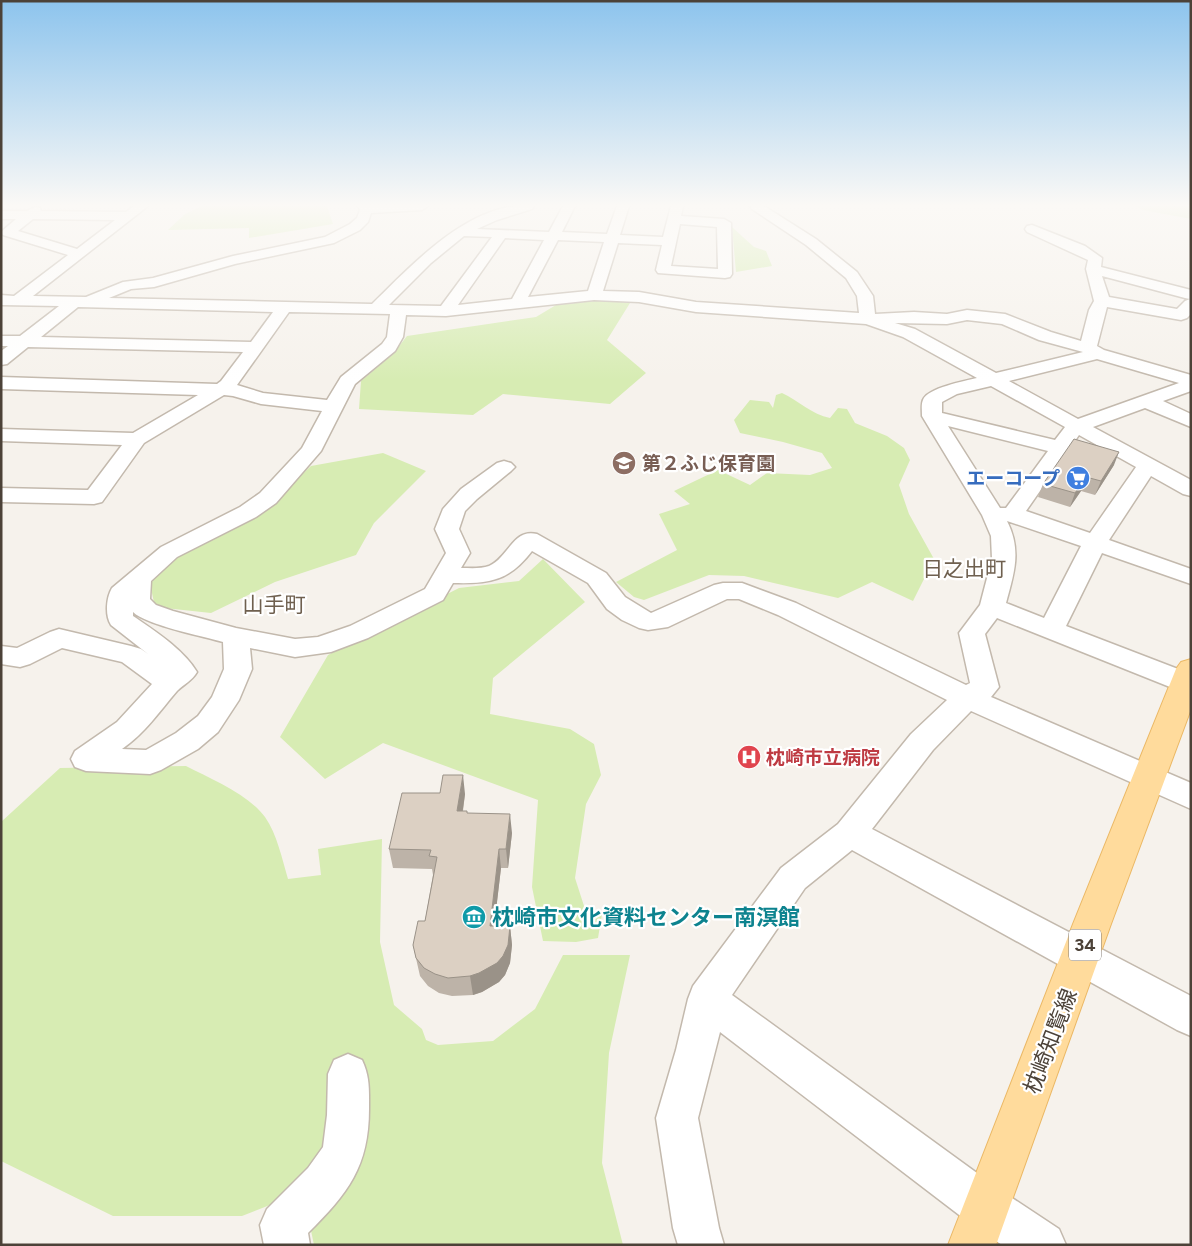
<svg xmlns="http://www.w3.org/2000/svg" width="1192" height="1246" font-family="Figtree,'Noto Sans JP',sans-serif">
  <rect width="100%" height="100%" fill="#f6f2ec"/>
  <path fill="#d7ecb3" d="M202,206H327L333,224L249,238V228L168,230L185,214Z
    M1135,206H1191V219L1143,210Z
    M732,227L754,247L766,251L772,266L736,272Z
    M604,300L630,303L607,340L646,373L610,404L503,394L473,415L359,409L361,381L392,355L407,336L536,317L556,305Z
    M782,393C798,400 812,415 830,418L838,408L847,409L855,423L887,436L904,448L910,460L899,485L909,514L934,559L913,601L872,582L838,598L744,576L709,575L644,600L634,597L616,582L677,550L659,514L690,504L674,491L718,470L750,485L767,473L810,475L832,468L822,453L783,442L740,433L734,420L750,400L769,402L773,408L776,395Z
    M383,453L426,471L374,523L356,555L275,582L211,613L155,607L150,584L171,556L269,505L311,466Z
    M543,559L585,602L493,678L490,714L570,729L594,744L601,775L586,804L575,878L585,909L602,914L598,938L576,942L543,941L532,887L538,800L383,743L325,779L280,737L328,655L459,588L519,581Z
    M186,766C211,779 248,794 265,817C277,834 282,859 288,879L321,875L318,849L382,839L380,942L394,1005L422,1029L426,1040L438,1045L493,1041L535,1009L563,955H630L609,1053L602,1163L623,1245H314L303,1192L242,1216H113L1,1161V822L60,768Z"/>
  <g fill="none" stroke-linecap="round" stroke-linejoin="round">
    <g stroke="#c3b9ad" stroke-width="3">
      <path id="minor" d="M134,206H148L33,296L86,297L123,282L153,278L233,256L325,237L350,224L357,218L360,210L358,206H428L422,210L371,213L368,222L360,230L334,243L235,264L154,287L131,289L109,298L372,304C412,265 472,199 534,206L532,209L497,220L477,229L549,232L563,206H575L562,232L607,234L617,206H629L620,235L663,237L671,206H683L681,216L724,219L731,223L732,274L730,277L725,278L658,273L656,270L662,245L618,243L603,291L639,292L696,302L859,313L857,296L846,278L806,245L752,209L750,206H764L816,239L857,272L873,296L875,314L914,312L947,314L967,310L1005,314L1051,332L1081,341L1089,310L1094,301L1086,269L1088,260L1027,232L1025,229L1027,226L1032,225L1085,246L1102,258L1101,267L1191,290V314L1187,318L1181,320L1107,307L1097,346L1104,350L1191,375V391L1163,401L1191,414V427L1145,408L1093,427L1191,480V496L1183,494L1151,476L1109,540L1191,569V584L1102,553L1066,626L1191,674V690L1185,692L1175,689L997,618L985,634L999,687L991,697L1191,783V809L971,711L933,750L872,829L1191,996V1036L1177,1030L852,850L805,888L732,995L1003,1192L1059,1229L1066,1245H1002L971,1224L720,1032L698,1118L719,1228L724,1245H678L673,1228L656,1118L676,1050L688,999L693,986L781,868L838,824L911,734L947,700L778,615L739,599H727L668,627L648,630L639,628L622,620L607,609L588,583L532,551C509,581 490,584 453,583L443,600L368,638L331,652L295,657L250,648L252,669L239,700L218,732L198,749L161,770L150,774L86,771L75,767L71,759L75,751L117,722L152,684L122,662L62,648L30,664L20,667L1,664V646L17,648L50,632L59,629L131,646L141,649L148,654L111,625C105,616 106,598 112,588L161,547L240,507L260,493L302,448L322,411L261,404L233,396L224,395L144,443L102,502L94,504L1,502V488L88,490L122,445L1,441V429L133,433L198,395L1,389V377L217,384L221,381L243,352L28,347L7,364L1,365V351L8,346H1V336H20L59,306L1,305V295L14,296L68,255L3,235L1,232L16,219H1V211H27L35,207L40,208L41,211L126,212ZM33,219L115,220L77,249L18,231ZM680,224L717,227L718,269L671,266ZM464,236L492,237L441,306L389,305L431,263ZM505,238L544,240L512,299L458,305ZM558,240L604,242L588,291L528,297ZM1102,276L1185,298L1190,299L1185,301L1177,309L1109,297ZM594,300L639,302L696,312L866,324L903,337L977,378C965,381 927,388 923,400C921,404 922,411 922,416L982,515L991,536L992,559L980,605L959,633L970,683L966,685L796,603L742,583H723L714,585L651,613L625,597L606,573L537,534C513,528 509,557 489,566C481,569 470,568 461,568L470,553L459,529L465,511L477,499L511,471L515,467L511,463L504,461L497,463L461,489L443,509L435,529L446,553L425,589L350,626L318,637L295,639L236,628L173,611L156,605L150,599L151,581L177,557L256,517L276,503L321,451L355,384L395,351L403,337L406,315L446,316ZM78,307L273,312L251,342L41,337ZM289,312L390,314L387,337L382,344L341,377L327,400L263,393L237,385ZM967,320L1002,324L1039,340L1083,352L996,373L915,329L895,323L947,324ZM1097,359L1179,383L1078,419L1009,381ZM991,386L1065,427L1055,440L942,413V402L957,394ZM948,426L1048,451L1006,508H1000ZM1079,435L1136,467L1090,533L1026,511ZM1007,521L1081,546L1044,618L1006,603C1014,573 1022,551 1007,521ZM133,612C146,625 202,636 223,642L224,669L212,697L198,716L176,733L146,750L122,749C145,733 159,712 177,691C184,684 192,681 197,672C183,649 155,631 133,616Z
        M348,1054L362,1060C370,1077 369,1090 369,1109C369,1167 348,1193 308,1233L310,1245H264L260,1225L267,1209L308,1168L323,1147L327,1115L328,1074L334,1060Z"/>
    </g>
    <g stroke="#ebb865" stroke-width="2">
      <path id="major" d="M1191,659V709L1111,924L996,1245H948L1073,924L1176,669L1181,662Z"/>
    </g>
    <use href="#minor" fill="#fff" fill-rule="evenodd"/>
    <use href="#major" fill="#ffdb9c" fill-rule="evenodd"/>
  </g>
  <path fill="#bdb3a8" d="M1114,465L1095,495L1081,491L1070,507L1038,497L1043,484Z
    M440,793L465,794L463,811H467V813L512,833L508,868H501L494,926H510L512,945L510,963L505,975L499,982L482,992L473,995L452,996L439,993L428,986L420,976L413,945L425,921L433,875L432,869L393,868L389,849Z"/>
  <path fill="#9a9288" d="M1119,452L1114,465L1095,495L1101,481Z
    M1086,477L1081,491L1070,507L1075,493Z
    M463,775L465,794L460,830L457,811Z
    M510,814L512,833L508,868L506,849Z
    M499,849L501,868L492,945L490,926Z
    M510,926L512,945L510,963L505,975L499,982L482,992L473,995L470,976Z"/>
  <path fill="#dcd0c3" stroke="#9a9288" d="M1074,439L1119,452L1101,481L1086,477L1075,493L1043,484Z
    M443,775H463L457,811H467V813L510,814L506,849H499L490,926H510L508,945L503,956L497,963L479,973L470,976L448,978L435,974L424,968L416,958L413,945L418,921H425L437,857L429,856L431,850L389,849L402,793H440Z"/>
  <linearGradient id="sky" x2="0" y2="1"><stop stop-color="#8dc4ed"/><stop offset="0.54" stop-color="#fbf9f6"/><stop offset="1" stop-color="#fbf9f6" stop-opacity="0"/></linearGradient>
  <rect width="1192" height="380" fill="url(#sky)"/>
  <defs>
    <g id="school-disc" transform="scale(1.25)"><circle r="9.5" fill="#8d6e63" stroke="#fff"/><path d="M0-5L7-2L0 1L-7-2ZM-4 1L0 2.5L4 1V4Q0 6-4 4Z" fill="#fff"/></g>
    <g id="supermarket-disc" transform="scale(1.25)"><circle r="9.5" fill="#3f7fe0" stroke="#fff"/><path d="M-6-5.5h2.5l.6 2H6L4.5 2H-2.5L-4.4-4H-6ZM-1.5 3.2a1.3 1.3 0 1 0 .1 0ZM3 3.2a1.3 1.3 0 1 0 .1 0Z" fill="#fff"/></g>
    <g id="hospital-disc" transform="scale(1.25)"><circle r="9.5" fill="#e0444e" stroke="#fff"/><path d="M-5-5h3v3.5h4V-5h3V5h-3V1.5h-4V5h-3Z" fill="#fff"/></g>
    <g id="museum-disc" transform="scale(1.25)"><circle r="9.5" fill="#0f9aa8" stroke="#fff"/><path d="M0-6L6-3V-2H-6V-3ZM-5-1h2V3h-2ZM-1-1h2V3h-2ZM3-1h2V3H3ZM-6 4H6V6H-6Z" fill="#fff"/></g>
  </defs>
  <g fill-rule="evenodd">
    <use href="#school-disc" x="624" y="463"/>
    <use href="#supermarket-disc" x="1078" y="478"/>
    <use href="#hospital-disc" x="749" y="757"/>
    <use href="#museum-disc" x="474" y="917"/>
  </g>
  <g text-anchor="middle" stroke-width="4.5" stroke-linejoin="round" paint-order="stroke">
    <rect fill="#fff" stroke="#827b74" stroke-width="1" x="1069" y="929.5" width="32" height="31" rx="4"/>
    <g font-size="18" font-weight="bold" fill="#4c4238">
      <text x="1085" y="951">34</text>
    </g>
    <g font-size="19" font-weight="bold" fill="#785e54" stroke="#fff" text-anchor="start">
      <text x="642" y="470">第２ふじ保育園</text>
    </g>
    <g font-size="19" font-weight="bold" fill="#366cbe" stroke="#fff" text-anchor="end">
      <text x="1060" y="485">エーコープ</text>
    </g>
    <g font-size="19" font-weight="bold" fill="#be3a42" stroke="#fff" text-anchor="start">
      <text x="766" y="764">枕崎市立病院</text>
    </g>
    <g font-size="21" fill="#6f604f" stroke="#fff">
      <text x="964" y="576">日之出町</text>
      <text x="274" y="612">山手町</text>
    </g>
    <g font-size="22" font-weight="bold" fill="#0d838f" stroke="#fff" text-anchor="start">
      <text x="492" y="925">枕崎市文化資料センター南溟館</text>
    </g>
    <g font-size="22" fill="#4c4238" stroke="#fff">
      <text transform="translate(1050 1041) rotate(-69)" y="8">枕崎知覧線</text>
    </g>
  </g>
  <rect width="1192" height="1246" fill="none" stroke="#4c4238" stroke-width="5"/>
</svg>
